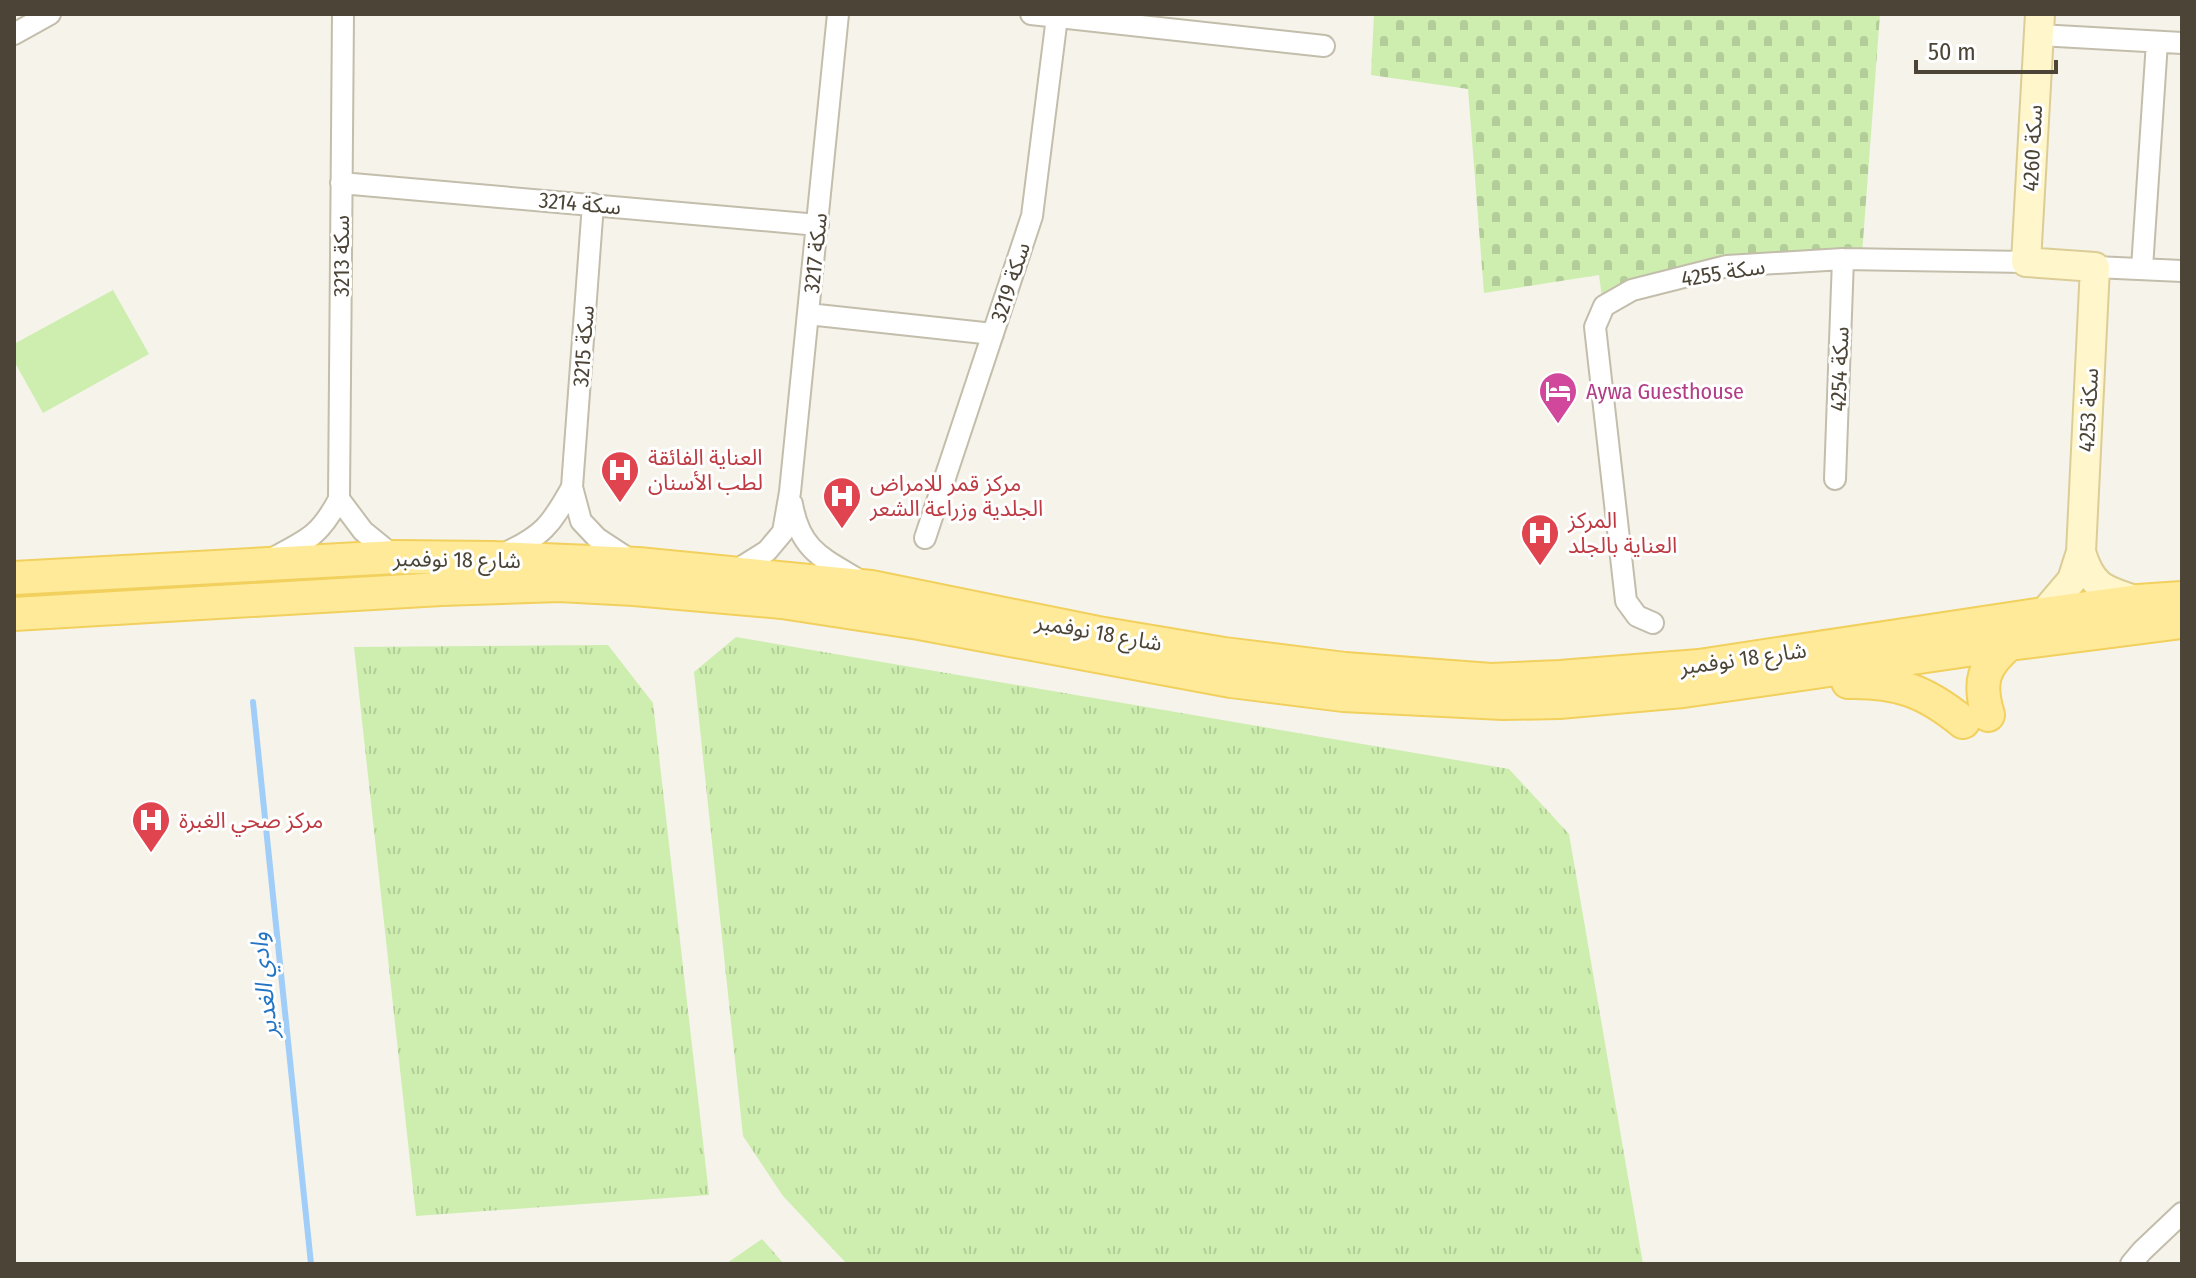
<svg xmlns="http://www.w3.org/2000/svg" width="2196" height="1278" font-family="'Fira Sans Condensed','Noto Sans Arabic',sans-serif">
  <defs>
    <pattern id="grass-tufts" width="24" height="20" patternUnits="userSpaceOnUse" patternTransform="scale(2)"><rect width="24" height="20" fill="#cdeeaf"/><path d="M3 7l-1-3M5 7V3M7 7l1-3M15 17l-1-3M17 17v-4M19 17l1-3" fill="none" stroke="#b2cd97"/></pattern>
    <pattern id="cemetery-stones" width="16" height="16" patternUnits="userSpaceOnUse" patternTransform="scale(2)"><rect width="16" height="16" fill="#cdeeaf"/><path d="M2 7V4a2 2 0 0 1 4 0v3zM10 15v-3a2 2 0 0 1 4 0v3z" fill="#b2cd97"/></pattern>
  </defs>
  <rect width="100%" height="100%" fill="#f6f3ea"/>
  <path fill="url(#grass-tufts)" d="M736,637L1509,769L1569,834L1643,1264H847L783,1196L743,1136L694,672Z
    M608,645L653,703L709,1195L416,1216L354,647Z
    M762,1239L784,1264H726L727,1263Z"/>
  <path fill="url(#cemetery-stones)" d="M1374,14H1880L1862,254L1727,266L1603,305L1599,275L1484,293L1468,89L1371,75Z"/>
  <path fill="#cdeeaf" d="M113,290L149,354L43,413L14,361V344Z"/>
  <g fill="none" stroke-linecap="round" stroke-linejoin="round">
    <path stroke="#a1cef8" stroke-width="6" d="M253,702L311,1264"/>
    <g stroke="#c3bdab" stroke-width="24">
      <path id="street" d="M1031,14L1324,46
        M14,34L50,14
        M2039,35L2182,43
        M341,183L818,225
        M593,204L572,487L581,521L597,538L632,561
        M2095,267L2182,271
        M2142,268L2157,42
        M808,314L993,334
        M1835,479L1843,259
        M339,499L363,531L395,557
        M792,504C800,550 822,558 859,580
        M925,538L1032,216L1057,17
        M503,554C543,536 551,525 572,487
        M273,558C309,539 320,535 339,499L343,14
        M732,573L767,551L783,532L790,492L838,14
        M1653,623L1637,616L1626,601L1595,327L1604,306L1632,290L1727,266L1843,259L2026,262
        M2131,1264L2142,1251L2182,1213"/>
    </g>
    <g stroke="#dbcd95" stroke-width="32">
      <path id="secondary" d="M2040,14L2026,262L2095,267L2081,552L2072,580L2043,614
        M2081,552C2092,588 2104,590 2138,601"/>
    </g>
    <g stroke="#f1d05d" stroke-width="36">
      <path id="primary" d="M14,578L395,557L493,558L638,564L871,587L1098,633L1224,654L1345,669L1491,680L1560,677L1699,666L2043,614L2138,601L2182,598
        M14,614L441,589L559,585L634,589L782,602L919,623L1231,681L1343,695L1503,703L1559,702L1683,691L2009,644L2182,622
        M1848,682C1897,681 1925,691 1963,722
        M1988,715C1978,682 1983,666 2009,644"/>
    </g>
    <use href="#street" stroke="#fff" stroke-width="20"/>
    <use href="#secondary" stroke="#fff6cb" stroke-width="28"/>
    <use href="#primary" stroke="#ffea9a" stroke-width="32"/>
  </g>
  <defs>
    <g id="hotel-pin" transform="scale(2)"><path d="M0 17L-7.5 6A9.5 9.5 0 1 1 7.5 6Z" fill="#d1479c" stroke="#fff"/><path d="M-6-4.5h1.5V1H6V5H4.5V3h-9V5H-6ZM-4 0a1.8 1.8 0 1 1 3.6 0ZM.5 0V-2.5h3Q6-2.5 6 0Z" fill="#fff"/></g>
    <g id="hospital-pin" transform="scale(2)"><path d="M0 17L-7.5 6A9.5 9.5 0 1 1 7.5 6Z" fill="#e0444e" stroke="#fff"/><path d="M-5-5h3v3.5h4V-5h3V5h-3V1.5h-4V5h-3Z" fill="#fff"/></g>
  </defs>
  <g fill-rule="evenodd">
    <use href="#hotel-pin" x="1558" y="391"/>
    <use href="#hospital-pin" x="620" y="470"/>
    <use href="#hospital-pin" x="842" y="496"/>
    <use href="#hospital-pin" x="1540" y="533"/>
    <use href="#hospital-pin" x="151" y="820"/>
  </g>
  <g text-anchor="middle" stroke-width="6" stroke-linejoin="round" paint-order="stroke">
    <g font-size="22" fill="#4c4537" stroke="#fff">
      <text transform="translate(2032 148) rotate(-87)" y="8">سكة 4260</text>
      <text transform="translate(580 203) rotate(5)" y="8">سكة 3214</text>
      <text transform="translate(815 253) rotate(-84)" y="8">سكة 3217</text>
      <text transform="translate(341 256) rotate(-90)" y="8">سكة 3213</text>
      <text transform="translate(1723 272) rotate(-9)" y="8">سكة 4255</text>
      <text transform="translate(1010 282) rotate(-72)" y="8">سكة 3219</text>
      <text transform="translate(583 346) rotate(-86)" y="8">سكة 3215</text>
      <text transform="translate(1839 369) rotate(-88)" y="8">سكة 4254</text>
      <text transform="translate(2088 410) rotate(-87)" y="8">سكة 4253</text>
      <text transform="translate(457 559) rotate(1)" y="8">شارع 18 نوفمبر</text>
      <text transform="translate(1099 632) rotate(10)" y="8">شارع 18 نوفمبر</text>
      <text transform="translate(1743 658) rotate(-8)" y="8">شارع 18 نوفمبر</text>
    </g>
    <g font-size="22" fill="#b23c85" stroke="#fff" text-anchor="start">
      <text x="1586" y="399">Aywa Guesthouse</text>
    </g>
    <g font-size="22" fill="#be3a42" stroke="#fff" text-anchor="start">
      <text x="648" y="465">العناية الفائقة<tspan x="648" dy="25">لطب الأسنان</tspan></text>
      <text x="870" y="491">مركز قمر للامراض<tspan x="870" dy="25">الجلدية وزراعة الشعر</tspan></text>
      <text x="1568" y="528">المركز<tspan x="1568" dy="25">العناية بالجلد</tspan></text>
      <text x="179" y="828">مركز صحي الغبرة</text>
    </g>
    <g font-size="24" font-style="italic" fill="#2274c5" stroke="#fff">
      <text transform="translate(264 985) rotate(-96)" y="8">وادي الغدير</text>
    </g>
  </g>
  <rect width="2196" height="1278" fill="none" stroke="#4c4537" stroke-width="32"/>
  <path d="M1916 60v12h140v-12" fill="none" stroke="#4c4537" stroke-width="4"/>
  <text x="1928" y="60" font-size="24" fill="#4c4537" stroke="#ffffff" stroke-width="6" paint-order="stroke">50 m</text>
</svg>
